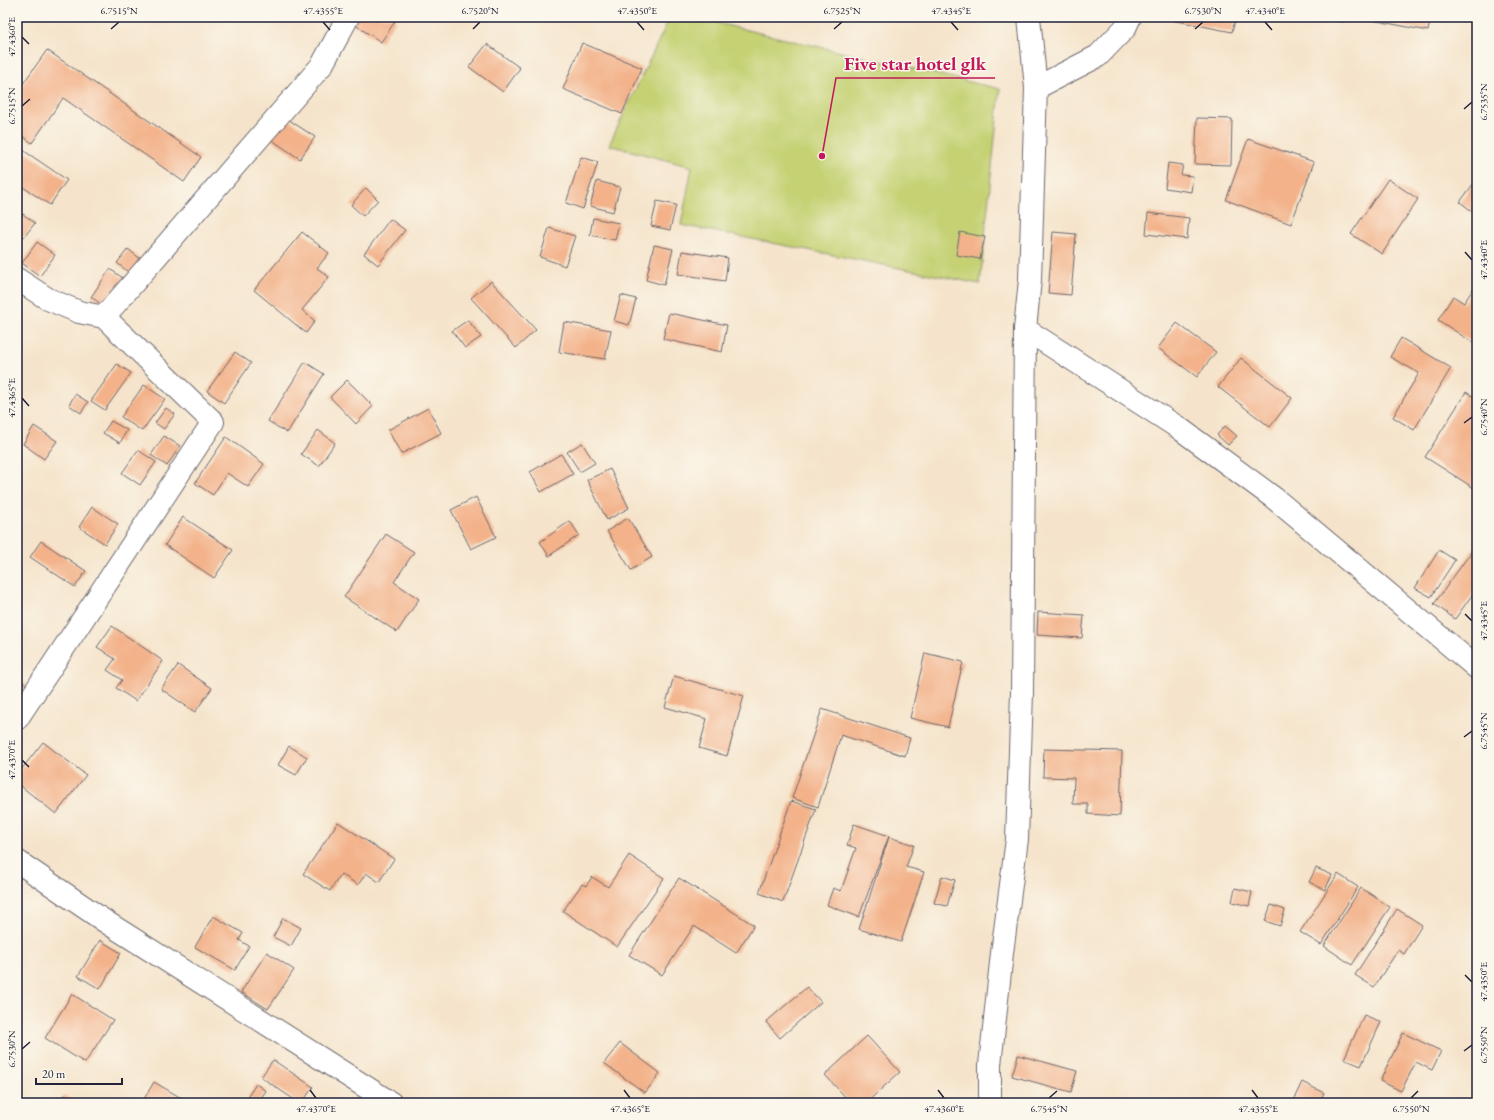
<svg xmlns="http://www.w3.org/2000/svg" width="1494" height="1120" font-family="'EB Garamond',serif">
  <rect width="100%" height="100%" fill="#fbf7ec"/>
  <filter id="ink" filterUnits="userSpaceOnUse"><feTurbulence type="fractalNoise" baseFrequency=".025" numOctaves="2"/><feDisplacementMap in="SourceGraphic" scale="8" xChannelSelector="R" yChannelSelector="G"/><feConvolveMatrix kernelMatrix="1 2 1 2 8 2 1 2 1" color-interpolation-filters="sRGB"/></filter>
  <filter id="wash" filterUnits="userSpaceOnUse"><feTurbulence type="fractalNoise" baseFrequency=".012" numOctaves="4" result="noise"/><feDisplacementMap in="SourceGraphic" scale="16" xChannelSelector="R" yChannelSelector="G"/><feGaussianBlur stdDeviation="0.9" result="paint"/><feColorMatrix in="noise" values="0 0 0 0 0 0 0 0 0 0 0 0 0 0 0 0 0 1.4 0 .05"/><feComposite in="paint" operator="in"/></filter>
  <g filter="url(#wash)">
    <rect width="100%" height="100%" fill="#f5e4cb"/>
    <path fill="#c5d173" stroke="#747a57" d="M670,17H691L1000,89L980,284L681,225L692,167L609,145Z"/>
    <g id="blocks">
      <path fill="#f3b28a" d="M356,17H391L396,20L381,42L352,23Z
        M1172,17H1236L1232,32L1172,20Z
        M1318,17H1344V22Z
        M1368,17H1431L1428,31L1367,19Z
        M582,43L642,68L622,114L563,89Z
        M487,44L520,68L503,92L469,67Z
        M47,50L201,157L184,182L63,98L32,143L17,132V92Z
        M283,116L315,137L300,159L269,138Z
        M1197,118L1232,119L1231,165L1195,164Z
        M1248,139L1314,162L1291,224L1226,200Z
        M17,146L67,180L50,205L17,183Z
        M581,157L598,162L583,209L566,203Z
        M1168,163L1183,165L1181,175L1193,176L1191,192L1165,188Z
        M1388,179L1418,199L1382,254L1351,234Z
        M1477,179V215L1460,202Z
        M597,181L620,187L613,212L590,206Z
        M366,188L378,200L363,216L351,205Z
        M657,201L676,205L670,230L651,226Z
        M1148,213L1189,218L1187,239L1146,234Z
        M23,214L35,223L24,237L17,232V223Z
        M593,218L619,223L615,240L590,235Z
        M390,219L405,230L378,265L364,254Z
        M549,228L575,236L565,266L540,257Z
        M302,232L329,253L317,268L329,277L302,310L315,321L306,333L254,290Z
        M960,232L985,237L980,259L956,255Z
        M1053,232L1076,234L1071,295L1048,293Z
        M37,242L55,255L40,276L22,263Z
        M654,245L673,249L664,285L646,280Z
        M128,249L143,261L132,275L117,263Z
        M682,251L728,258L725,281L678,274Z
        M110,269L127,281L107,308L91,297Z
        M491,281L536,330L516,348L471,298Z
        M1477,283V340L1475,344L1438,320L1453,296L1464,303Z
        M621,295L636,299L629,325L614,321Z
        M669,313L727,325L722,352L663,339Z
        M468,320L481,337L465,348L452,331Z
        M564,322L611,330L605,359L559,352Z
        M1177,323L1216,352L1197,377L1158,348Z
        M1401,338L1451,368L1414,430L1393,417L1419,373L1390,357Z
        M235,352L251,363L224,403L207,391Z
        M1241,358L1292,398L1270,427L1218,387Z
        M305,362L324,374L287,433L268,421Z
        M117,364L131,373L105,410L91,401Z
        M347,380L373,406L356,424L330,397Z
        M144,385L165,399L142,431L121,417Z
        M1466,392L1477,399V490L1425,457Z
        M75,394L88,402L81,413L69,405Z
        M166,408L175,414L164,429L155,423Z
        M428,408L441,433L401,454L388,430Z
        M111,421L127,430L120,443L103,433Z
        M34,426L57,441L44,459L23,444Z
        M1225,426L1237,436L1228,445L1217,435Z
        M318,430L335,443L319,466L301,454Z
        M164,436L180,446L167,466L151,455Z
        M226,437L264,464L248,487L227,473L213,495L195,483Z
        M582,443L595,463L580,472L567,452Z
        M138,450L156,462L140,485L122,473Z
        M561,454L573,474L541,492L530,472Z
        M610,469L629,508L607,520L587,480Z
        M476,497L496,537L471,549L451,510Z
        M92,507L118,524L105,544L79,527Z
        M183,517L233,550L214,578L165,545Z
        M628,518L652,557L631,570L607,531Z
        M570,521L579,535L549,556L540,542Z
        M386,534L414,552L394,582L419,599L397,632L344,597Z
        M41,541L86,571L75,587L30,557Z
        M1477,544V588L1455,619L1434,604Z
        M1439,550L1455,560L1431,597L1415,588Z
        M1038,612L1084,615L1082,638L1037,635Z
        M112,626L163,661L136,701L116,688L122,680L107,670L115,659L97,647Z
        M925,653L963,662L948,727L910,718Z
        M178,665L212,688L195,712L161,689Z
        M674,676L744,696L727,756L699,748L707,719L665,707Z
        M17,678L27,685L17,699Z
        M822,709L910,738L905,756L841,735L818,807L792,798Z
        M43,742L86,775L56,814L17,783V775Z
        M289,746L307,757L296,775L278,765Z
        M1044,749L1122,751L1120,816L1088,814V804H1073L1074,778L1043,777Z
        M791,801L816,809L783,902L759,893Z
        M338,822L394,859L379,882L366,873L358,885L341,874L330,891L303,874Z
        M854,824L889,836L859,917L827,905L833,888L841,891L856,848L847,845Z
        M889,837L914,845L906,867L924,872L901,942L859,929Z
        M629,855L664,878L617,947L563,911L582,884L586,886L592,877L608,887Z
        M1316,868L1332,875L1325,890L1309,882Z
        M1338,874L1358,887L1321,945L1300,932Z
        M942,876L955,880L947,906L934,903Z
        M679,878L754,925L736,953L694,926L662,975L629,955Z
        M1235,888L1252,892L1249,906L1232,902Z
        M1361,888L1390,907L1352,965L1324,946Z
        M1271,905L1285,910L1280,926L1265,921Z
        M1397,909L1422,925L1404,954L1398,950L1374,987L1355,975Z
        M213,916L243,933L239,940L249,946L235,970L195,947Z
        M283,918L301,928L291,946L273,937Z
        M100,940L121,953L100,989L78,976Z
        M267,952L294,970L268,1009L241,992Z
        M807,987L821,1002L780,1038L766,1022Z
        M72,994L113,1020L85,1063L45,1038Z
        M1364,1015L1381,1022L1361,1066L1344,1059Z
        M1403,1033L1441,1051L1432,1070L1416,1062L1401,1091L1380,1081Z
        M867,1036L900,1072L866,1103H851L825,1075Z
        M620,1043L660,1073L645,1093L604,1063Z
        M1018,1055L1077,1071L1071,1092L1012,1076Z
        M273,1060L313,1087L302,1103H299L261,1077Z
        M154,1082L190,1103H150L144,1099Z
        M1302,1082L1324,1093L1319,1103H1292Z
        M256,1084L266,1091L257,1103L248,1096Z
        M64,1095L75,1103H58Z"/>
    </g>
  </g>
  <g filter="url(#ink)">
    <use href="#blocks" fill-opacity="0" stroke="#6c666d" stroke-width="1"/>
    <g fill="none" stroke-linecap="round" stroke-linejoin="round">
      <g stroke="#6c666d" stroke-width="24">
        <path id="minor" d="M1036,88L1098,56L1125,28L1130,17
          M17,279L48,299L79,312L104,317
          M1025,329L1179,428L1274,498L1477,668
          M17,719L213,422L104,317L322,65L348,17
          M17,861L103,920L391,1103
          M990,1103V1065L1002,953L1017,839L1022,693L1025,329L1030,280L1036,88L1029,17"/>
      </g>
      <use href="#minor" stroke="#fff" stroke-width="22"/>
    </g>
  </g>
  <path fill="none" stroke="#22223b" stroke-width="1.5" d="M323,22L330,30M637,22L644,30M951,22L958,30M1265,22L1272,30M111,29L119,22M473,29L480,22M834,29L842,22M1195,29L1203,22M22,37L29,44M22,106L30,99M1464,109L1472,102M1465,252L1472,260M22,398L29,406M1464,423L1472,417M1465,614L1472,621M1464,737L1472,731M22,760L29,767M1465,975L1472,982M22,1049L30,1042M1464,1051L1472,1045M310,1090L316,1098M624,1090L630,1098M938,1090L944,1098M1252,1090L1258,1098M1049,1098L1057,1091M1411,1098L1418,1091"/>
  <path fill="none" stroke="#c2185b" stroke-width="1.5" d="M822 156L836 78H995"/>
  <circle fill="#c2185b" stroke="#fbf7ec" stroke-width="1.5" cx="822" cy="156" r="4"/>
  <g font-size="19" text-anchor="middle" font-weight="bold" fill="#c2185b" stroke="#fbf7ec" stroke-width="3" stroke-linejoin="round" paint-order="stroke">
    <text x="915" y="70">Five star hotel glk</text>
  </g>
  <rect width="1494" height="1120" fill="none" stroke="#fbf7ec" stroke-width="44"/>
  <path d="M36 1078v6h86v-6" fill="none" stroke="#22223b" stroke-width="2"/>
  <text x="42" y="1078" font-size="12" fill="#22223b" stroke="#fbf7ec" stroke-width="3" paint-order="stroke">20 m</text>
  <rect x="22" y="22" width="1450" height="1076" fill="none" stroke="#22223b" stroke-width="1.5"/>
  <g font-size="10" text-anchor="middle" fill="#22223b">
    <text x="119" y="14">6.7515°N</text>
    <text x="323" y="14">47.4355°E</text>
    <text x="480" y="14">6.7520°N</text>
    <text x="637" y="14">47.4350°E</text>
    <text x="842" y="14">6.7525°N</text>
    <text x="951" y="14">47.4345°E</text>
    <text x="1203" y="14">6.7530°N</text>
    <text x="1265" y="14">47.4340°E</text>
    <text transform="translate(11 37) rotate(-90)" y="4">47.4360°E</text>
    <text transform="translate(1483 102) rotate(-90)" y="4">6.7535°N</text>
    <text transform="translate(11 106) rotate(-90)" y="4">6.7515°N</text>
    <text transform="translate(1483 260) rotate(-90)" y="4">47.4340°E</text>
    <text transform="translate(11 398) rotate(-90)" y="4">47.4365°E</text>
    <text transform="translate(1483 417) rotate(-90)" y="4">6.7540°N</text>
    <text transform="translate(1483 621) rotate(-90)" y="4">47.4345°E</text>
    <text transform="translate(1483 731) rotate(-90)" y="4">6.7545°N</text>
    <text transform="translate(11 760) rotate(-90)" y="4">47.4370°E</text>
    <text transform="translate(1483 982) rotate(-90)" y="4">47.4350°E</text>
    <text transform="translate(1483 1045) rotate(-90)" y="4">6.7550°N</text>
    <text transform="translate(11 1049) rotate(-90)" y="4">6.7530°N</text>
    <text x="316" y="1112">47.4370°E</text>
    <text x="630" y="1112">47.4365°E</text>
    <text x="944" y="1112">47.4360°E</text>
    <text x="1049" y="1112">6.7545°N</text>
    <text x="1258" y="1112">47.4355°E</text>
    <text x="1411" y="1112">6.7550°N</text>
  </g>
</svg>
